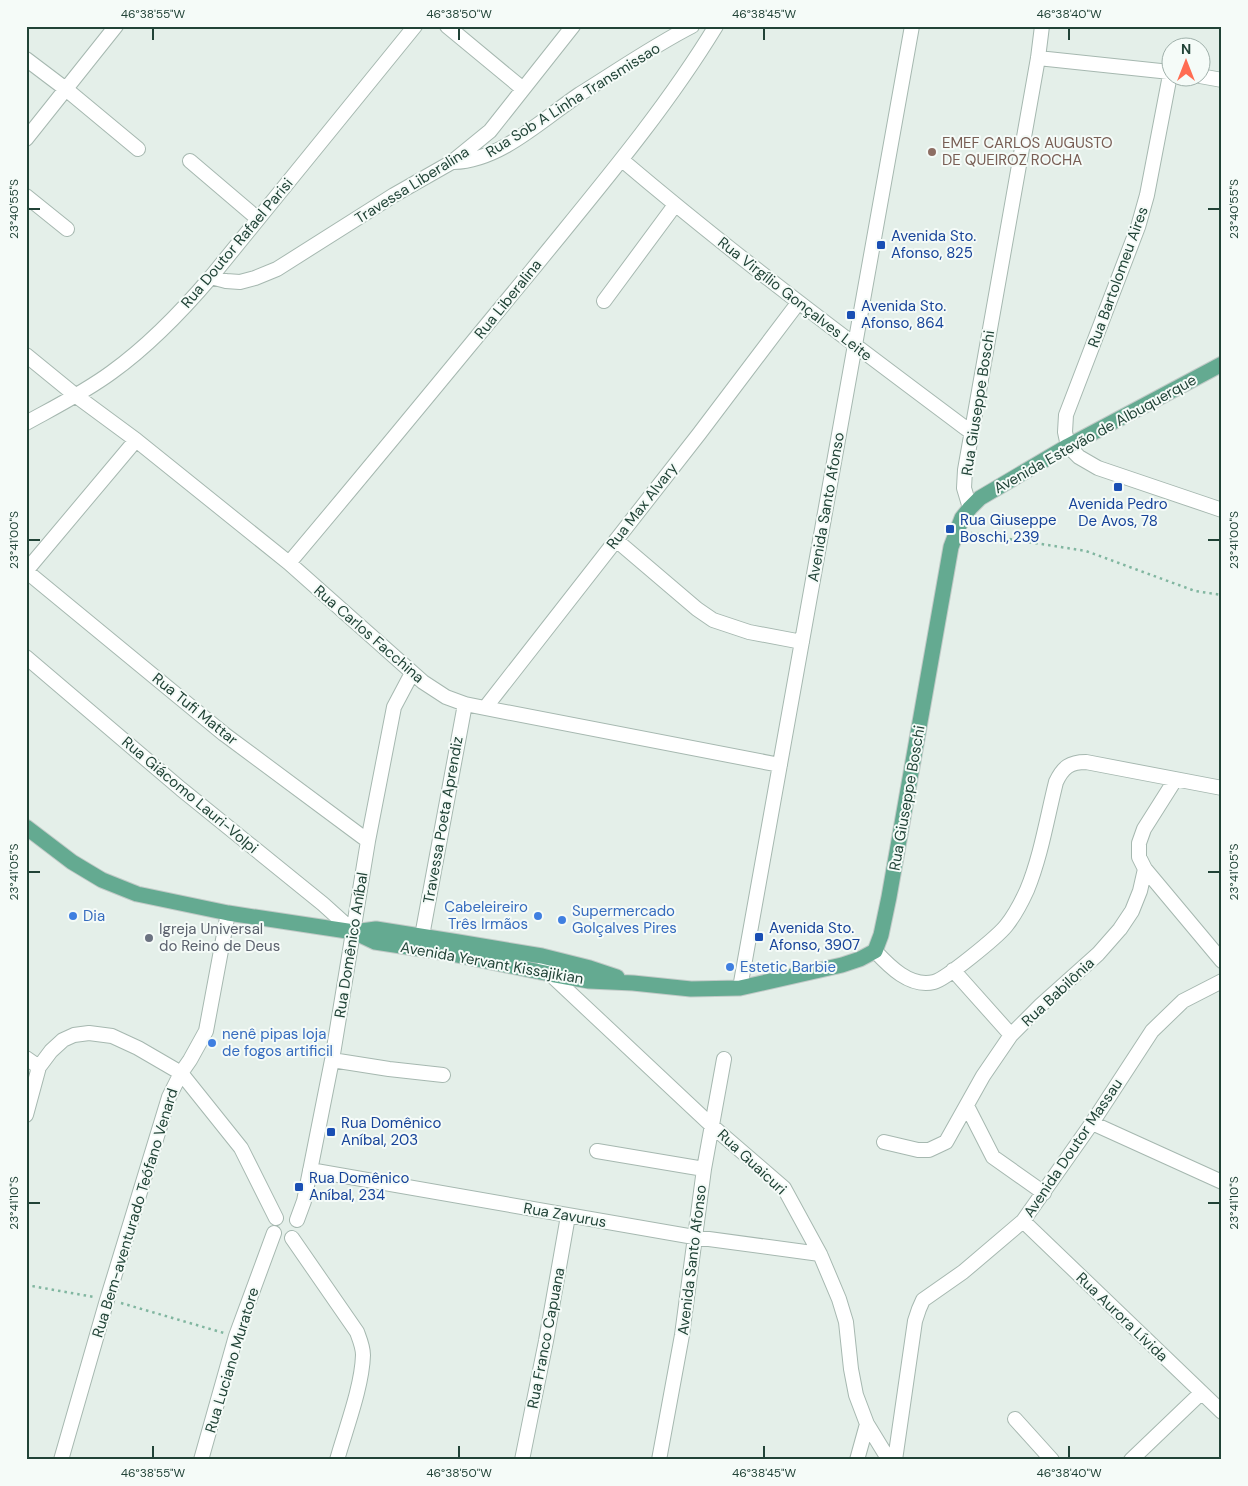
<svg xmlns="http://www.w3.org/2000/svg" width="1248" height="1486" font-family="'DM Sans',sans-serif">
  <rect width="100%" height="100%" fill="#e4efe9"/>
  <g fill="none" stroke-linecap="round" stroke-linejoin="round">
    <g stroke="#a6b8b0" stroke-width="16">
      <path id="minor" d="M447,26L523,89
        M1038,58L1170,72
        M26,59L67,90L138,149
        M1170,75L1147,195L1138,227L1066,415L1065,432L1068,446L1079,457L1098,468L1222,510
        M1200,76L1222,80
        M26,139L116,26
        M622,160C735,256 853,344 972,433
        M190,161L258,219
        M454,162C500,161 543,119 580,94C617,71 653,46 692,26
        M26,196L67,229
        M211,277L226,281L240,282L255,278L277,269L394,195L452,162L490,131L573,26
        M604,301L675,205
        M26,355L75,395L136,440L289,563L423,682L446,697L465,704L485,708L780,765
        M26,423C55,407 85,392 112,372C148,346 182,311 211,277L415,26
        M970,508L964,488L965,470L1038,58L1042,26
        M616,540L697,609L713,620L749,632L802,642
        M289,563C371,466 451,368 532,270C596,191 663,113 716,26
        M26,571L224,734L368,841
        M26,571L136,440
        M26,657L181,789L323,904L354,932
        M485,708L699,434L798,303
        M1145,869L1222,961
        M422,936L465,704
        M875,951C889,966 910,988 934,982C946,979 997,937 1006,926C1014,916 1022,901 1027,890C1041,856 1047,818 1056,782C1063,767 1070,762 1086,762L1222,788
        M542,956L550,974L711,1125L784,1188L820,1254L839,1299L846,1322L851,1369L856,1395L867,1424L889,1460
        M953,970L1011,1035
        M740,988L912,26
        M26,1058L39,1067
        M332,1060L389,1069L443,1075
        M967,1106L993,1157L1044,1193
        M26,1115L39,1067L51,1051L63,1040L74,1035L89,1033L112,1036L138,1048L181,1073L241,1148L276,1218
        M1092,1123L1222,1182
        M884,1142L918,1150H929L946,1142L983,1076L1011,1035L1041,1005L1098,954L1120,929L1132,911L1140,891L1145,869L1139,857V843L1144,829L1175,780
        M597,1151L704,1169
        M310,1170L694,1237L820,1254
        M297,1220L304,1201L332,1060L368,841L394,707L412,673
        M1023,1221L1222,1412
        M292,1238L357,1332C360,1340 363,1347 363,1355C362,1387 346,1428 337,1460
        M1015,1419L1052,1460
        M61,1460L107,1300L169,1097L181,1073L190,1060L206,1031L228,913
        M201,1460L236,1336L274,1233
        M522,1460L546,1341L568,1216
        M659,1460L682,1335L704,1169L724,1059
        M857,1460L867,1424
        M895,1460L915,1321L919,1309L923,1300L963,1272L1023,1221L1092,1123L1152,1031L1183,1001L1222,981
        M1131,1460L1201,1393"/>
    </g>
    <g stroke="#c1cac7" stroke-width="17">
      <path id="major" d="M26,827L72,862L102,880L137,894L228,913L354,932L376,929L458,942L542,956L590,968L617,977
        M354,932L375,942L447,953L550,974L589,981L633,983L691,989L740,988L842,965L860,959L875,951L881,935L889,897L951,547L962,518L970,508L980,498L1068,446L1222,364"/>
    </g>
    <path stroke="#81b6a0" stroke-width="2.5" stroke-dasharray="2.5 4" stroke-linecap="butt" d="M971,533L1086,551L1195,591L1222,595
      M26,1285L94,1297
      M121,1303L224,1333"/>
    <use href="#minor" stroke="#fff" stroke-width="14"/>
    <use href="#major" stroke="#64aa91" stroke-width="15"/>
  </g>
  <path fill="none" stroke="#214337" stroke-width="2" d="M153,28V40M459,28V40M764,28V40M1069,28V40M28,209H40M1208,209H1220M28,540H40M1208,540H1220M28,872H40M1208,872H1220M28,1203H40M1208,1203H1220M153,1446V1458M459,1446V1458M764,1446V1458M1069,1446V1458"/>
  <circle fill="#8d6e63" stroke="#f5fbf8" stroke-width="2" cx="932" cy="152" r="5"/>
  <g fill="#1a4fb4" stroke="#f5fbf8" stroke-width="2">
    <rect x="876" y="240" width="10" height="10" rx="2.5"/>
    <rect x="846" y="310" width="10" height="10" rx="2.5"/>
    <rect x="1113" y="482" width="10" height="10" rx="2.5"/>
    <rect x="945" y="524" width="10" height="10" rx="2.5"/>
    <rect x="754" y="932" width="10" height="10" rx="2.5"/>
    <rect x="326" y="1127" width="10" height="10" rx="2.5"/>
    <rect x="294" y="1182" width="10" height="10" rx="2.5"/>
  </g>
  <g fill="#3f7fe0" stroke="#f5fbf8" stroke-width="2">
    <circle cx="73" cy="916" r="5"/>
    <circle cx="538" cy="916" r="5"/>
    <circle cx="562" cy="920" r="5"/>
    <circle cx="730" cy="967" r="5"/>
    <circle cx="212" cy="1043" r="5"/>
  </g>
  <circle fill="#6b7280" stroke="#f5fbf8" stroke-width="2" cx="149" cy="938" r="5"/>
  <g text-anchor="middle" stroke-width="4" stroke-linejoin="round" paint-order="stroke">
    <g font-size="15" fill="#214337" stroke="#f5fbf8">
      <text transform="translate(573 100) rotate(-32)" y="5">Rua Sob A Linha Transmissao</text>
      <text transform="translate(412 185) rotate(-32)" y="5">Travessa Liberalina</text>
      <text transform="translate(237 243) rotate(-50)" y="5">Rua Doutor Rafael Parisi</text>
      <text transform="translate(1118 277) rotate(-70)" y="5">Rua Bartolomeu Aires</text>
      <text transform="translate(508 299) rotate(-51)" y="5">Rua Liberalina</text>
      <text transform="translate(795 299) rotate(38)" y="5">Rua Virgílio Gonçalves Leite</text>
      <text transform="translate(978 403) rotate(-81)" y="5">Rua Giuseppe Boschi</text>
      <text transform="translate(1095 434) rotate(-29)" y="5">Avenida Estevão de Albuquerque</text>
      <text transform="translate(642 506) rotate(-52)" y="5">Rua Max Alvary</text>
      <text transform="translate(826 507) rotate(-80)" y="5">Avenida Santo Afonso</text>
      <text transform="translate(369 634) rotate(41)" y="5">Rua Carlos Facchina</text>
      <text transform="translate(195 709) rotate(39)" y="5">Rua Tufi Mattar</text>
      <text transform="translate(190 795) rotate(40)" y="5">Rua Giácomo Lauri-Volpi</text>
      <text transform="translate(907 798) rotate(-80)" y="5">Rua Giuseppe Boschi</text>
      <text transform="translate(443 820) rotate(-80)" y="5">Travessa Poeta Aprendiz</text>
      <text transform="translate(351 945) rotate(-81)" y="5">Rua Domênico Aníbal</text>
      <text transform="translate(492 963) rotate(10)" y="5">Avenida Yervant Kissajikian</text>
      <text transform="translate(1058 992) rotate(-43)" y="5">Rua Babilônia</text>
      <text transform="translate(1073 1148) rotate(-56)" y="5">Avenida Doutor Massau</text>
      <text transform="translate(752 1162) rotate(43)" y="5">Rua Guaicuri</text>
      <text transform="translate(135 1213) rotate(-73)" y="5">Rua Bem-aventurado Teófano Venard</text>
      <text transform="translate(565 1215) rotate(10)" y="5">Rua Zavurus</text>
      <text transform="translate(692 1260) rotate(-83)" y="5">Avenida Santo Afonso</text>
      <text transform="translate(1122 1317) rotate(44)" y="5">Rua Aurora Lívida</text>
      <text transform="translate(546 1338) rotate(-79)" y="5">Rua Franco Capuana</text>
      <text transform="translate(232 1360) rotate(-73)" y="5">Rua Luciano Muratore</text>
    </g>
    <g font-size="15" fill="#785e54" stroke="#f5fbf8" text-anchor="start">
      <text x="942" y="148">EMEF CARLOS AUGUSTO<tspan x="942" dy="17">DE QUEIROZ ROCHA</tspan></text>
    </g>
    <g font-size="15" fill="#164399" stroke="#f5fbf8" text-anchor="start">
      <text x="891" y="241">Avenida Sto.<tspan x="891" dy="17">Afonso, 825</tspan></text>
      <text x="861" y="311">Avenida Sto.<tspan x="861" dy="17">Afonso, 864</tspan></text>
      <text x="1118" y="509" text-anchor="middle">Avenida Pedro<tspan x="1118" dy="17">De Avos, 78</tspan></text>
      <text x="960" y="525">Rua Giuseppe<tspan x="960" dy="17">Boschi, 239</tspan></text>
      <text x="769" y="933">Avenida Sto.<tspan x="769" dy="17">Afonso, 3907</tspan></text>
      <text x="341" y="1128">Rua Domênico<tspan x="341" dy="17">Aníbal, 203</tspan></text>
      <text x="309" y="1183">Rua Domênico<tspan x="309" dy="17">Aníbal, 234</tspan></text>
    </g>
    <g font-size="15" fill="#366cbe" stroke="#f5fbf8" text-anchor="start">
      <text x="528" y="912" text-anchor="end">Cabeleireiro<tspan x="528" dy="17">Três Irmãos</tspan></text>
      <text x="572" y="916">Supermercado<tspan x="572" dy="17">Golçalves Pires</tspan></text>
      <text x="83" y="921">Dia</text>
      <text x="740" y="972">Estetic Barbie</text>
      <text x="222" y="1039">nenê pipas loja<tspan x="222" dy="17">de fogos artificil</tspan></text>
    </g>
    <g font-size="15" fill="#5b616d" stroke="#f5fbf8" text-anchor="start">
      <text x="159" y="934">Igreja Universal<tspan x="159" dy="17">do Reino de Deus</tspan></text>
    </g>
  </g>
  <rect width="1248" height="1486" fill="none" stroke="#f5fbf8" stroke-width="55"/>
  <g transform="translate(1186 62)"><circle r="24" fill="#f5fbf8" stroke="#a0b1ab"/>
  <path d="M0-4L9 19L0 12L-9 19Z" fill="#ff6c52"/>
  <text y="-8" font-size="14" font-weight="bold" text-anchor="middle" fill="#214337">N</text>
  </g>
  <rect x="28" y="28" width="1192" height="1430" fill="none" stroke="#214337" stroke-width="2"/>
  <g font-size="12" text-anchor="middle" fill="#214337">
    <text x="153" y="18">46°38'55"W</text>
    <text x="459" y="18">46°38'50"W</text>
    <text x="764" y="18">46°38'45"W</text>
    <text x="1069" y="18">46°38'40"W</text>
    <text transform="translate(14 209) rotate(-90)" y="4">23°40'55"S</text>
    <text transform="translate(1234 209) rotate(-90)" y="4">23°40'55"S</text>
    <text transform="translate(14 540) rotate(-90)" y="4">23°41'00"S</text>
    <text transform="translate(1234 540) rotate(-90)" y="4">23°41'00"S</text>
    <text transform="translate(14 872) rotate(-90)" y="4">23°41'05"S</text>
    <text transform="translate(1234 872) rotate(-90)" y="4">23°41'05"S</text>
    <text transform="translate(14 1203) rotate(-90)" y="4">23°41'10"S</text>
    <text transform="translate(1234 1203) rotate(-90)" y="4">23°41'10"S</text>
    <text x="153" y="1477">46°38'55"W</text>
    <text x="459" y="1477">46°38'50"W</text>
    <text x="764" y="1477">46°38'45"W</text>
    <text x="1069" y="1477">46°38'40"W</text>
  </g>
</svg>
